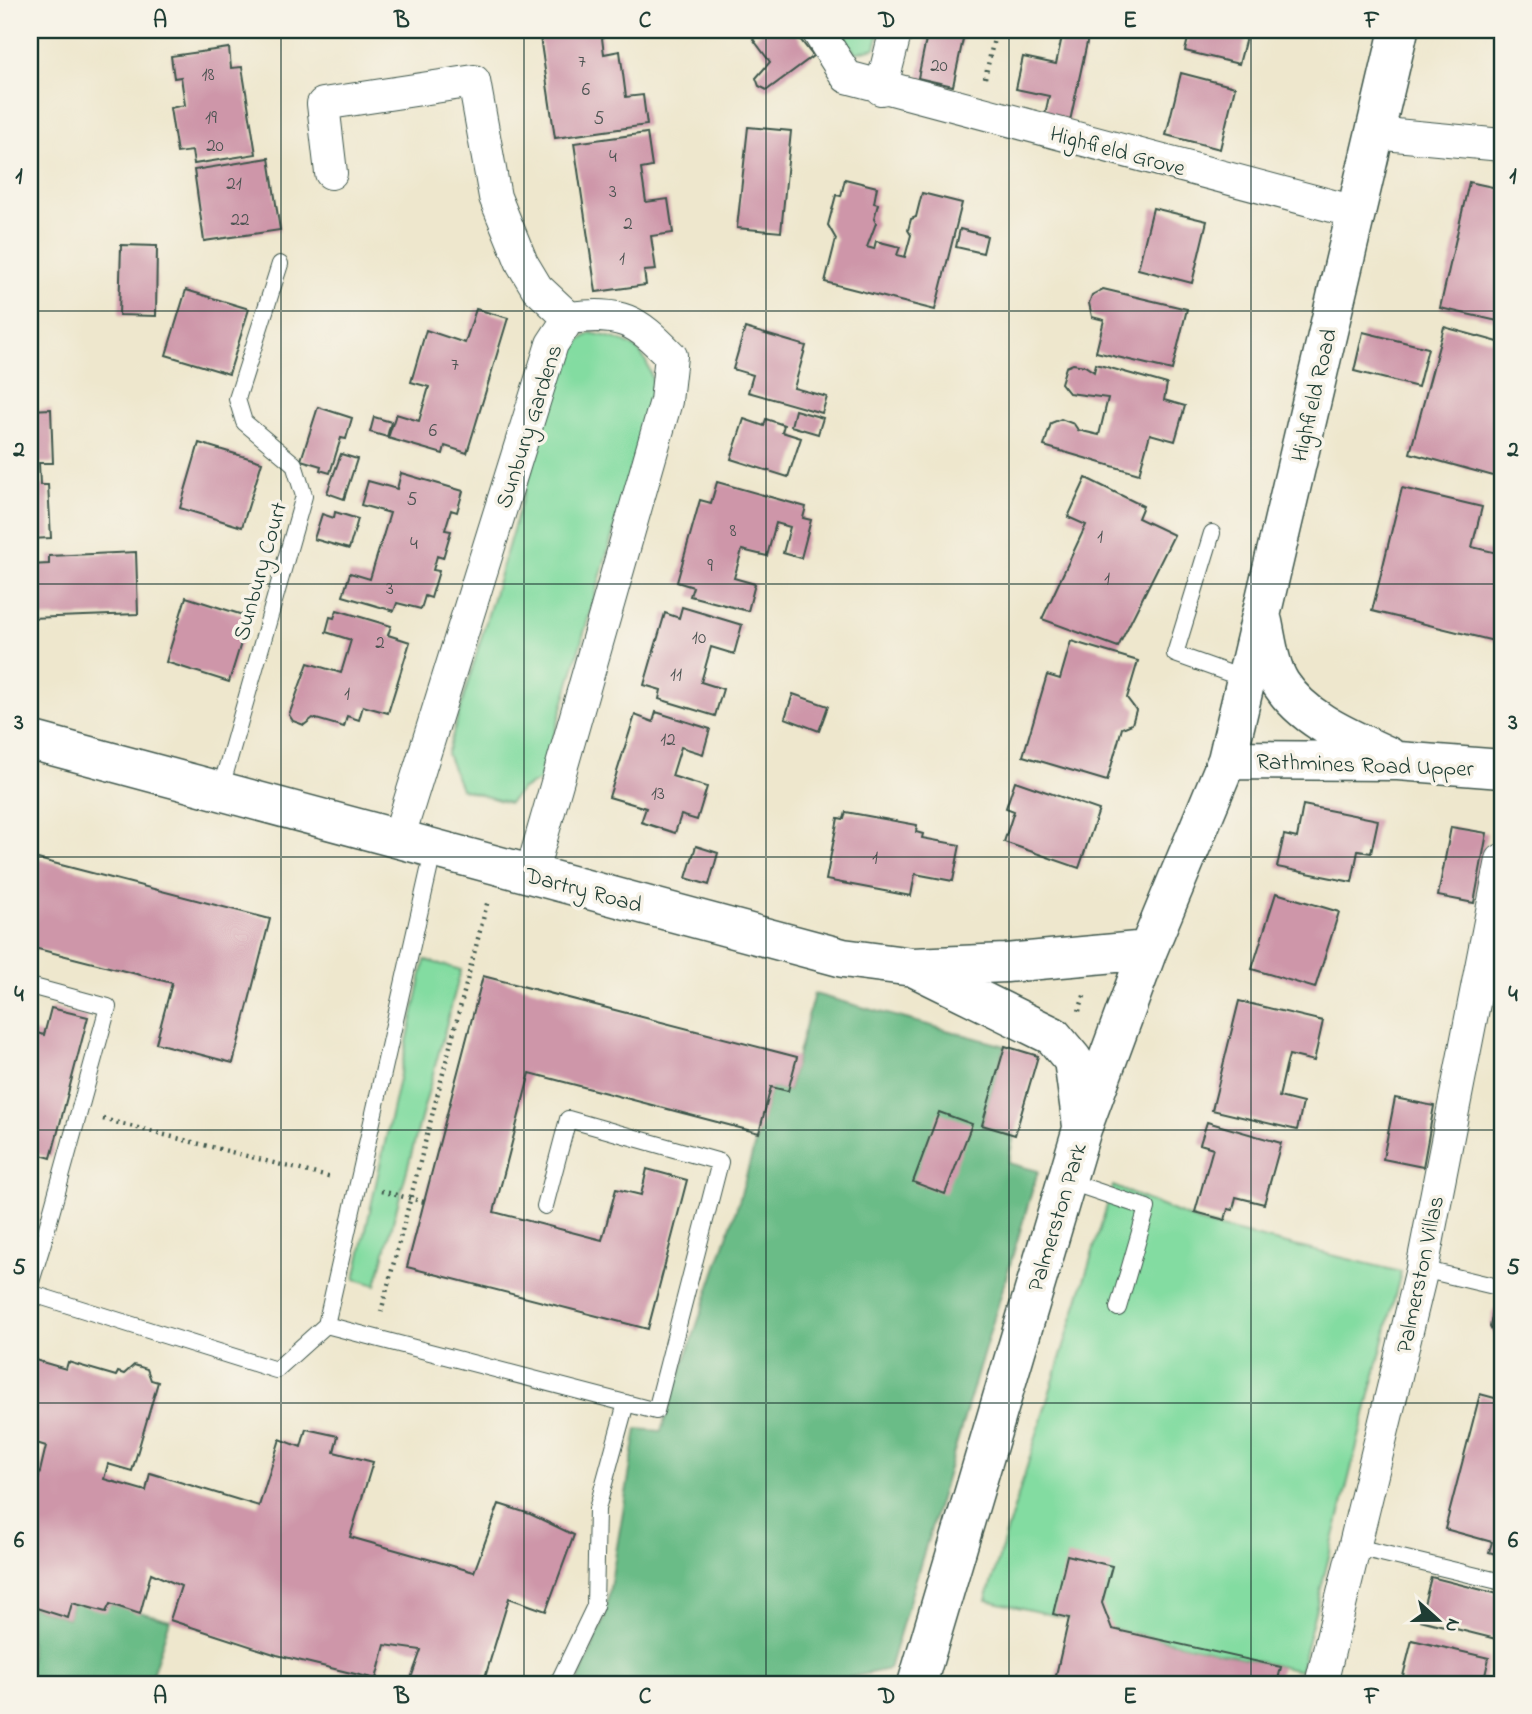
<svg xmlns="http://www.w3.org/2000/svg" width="1532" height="1714" font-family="'Indie Flower',sans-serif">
  <rect width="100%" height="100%" fill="#f7f3e8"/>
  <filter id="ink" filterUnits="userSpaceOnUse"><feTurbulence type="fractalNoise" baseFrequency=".0143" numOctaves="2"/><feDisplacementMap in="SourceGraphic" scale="14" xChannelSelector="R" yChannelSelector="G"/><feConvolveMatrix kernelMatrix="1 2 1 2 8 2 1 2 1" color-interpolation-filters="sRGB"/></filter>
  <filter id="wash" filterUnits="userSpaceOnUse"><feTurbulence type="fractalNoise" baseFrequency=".00686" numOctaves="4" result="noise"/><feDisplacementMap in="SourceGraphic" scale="28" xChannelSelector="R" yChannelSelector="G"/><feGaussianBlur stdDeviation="1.57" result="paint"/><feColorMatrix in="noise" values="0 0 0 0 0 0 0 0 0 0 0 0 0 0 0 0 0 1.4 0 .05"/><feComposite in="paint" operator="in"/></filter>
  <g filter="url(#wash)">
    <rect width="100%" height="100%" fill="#eee7cd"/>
    <path fill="#83dca1" stroke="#518c6a" stroke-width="2" d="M840,30H880L875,48L855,53Z
      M591,333C631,341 650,348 654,393L541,780L522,789L509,803L461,789L447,754L566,350Z
      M425,960L461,970L376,1285L355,1279Z
      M1113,1186L1205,1224L1401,1272L1300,1671L986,1600Z"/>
    <path fill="#6abc87" stroke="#447c5e" stroke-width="2" d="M814,994L1005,1046L982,1125L1014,1135L1008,1163L1038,1171L889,1669L819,1684H577L605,1617L637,1429L661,1431L739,1201L771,1087L788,1091Z
      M72,1603L110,1604L170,1620L149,1684H30V1606L68,1618Z"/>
    <g id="blocks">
      <path fill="#ce96a9" d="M539,30H601L604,54L620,51L626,97L643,95L647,125L555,138Z
        M765,30H793L813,56L767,90L759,86L756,78L770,62L753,39Z
        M928,30H965L953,86L918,78Z
        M1190,30H1248L1239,64L1185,51Z
        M1063,32L1088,38L1070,121L1045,115L1049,96L1016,89L1023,57L1056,64Z
        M229,48L231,68L242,67L256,154L194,164L192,151L177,153L170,108L185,105L181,77L174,78L171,56Z
        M1181,73L1235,87L1220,149L1166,135Z
        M748,127L791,131L781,232L737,228Z
        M647,133L652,167L641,169L646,202L668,199L673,233L651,236L656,270L644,271L646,285L596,292L574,143Z
        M269,158L280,230L204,241L194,170Z
        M845,179L877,187L874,203L878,204L874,219L876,223L867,247L874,249L876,241L900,247L897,255L905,257L911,235L908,230L911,219L916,217L922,193L962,203L935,310L825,282L836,239L828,225L836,195L841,196Z
        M1469,182L1502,189V322L1440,308Z
        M1153,208L1207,221L1192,283L1138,269Z
        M960,229L987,236L983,253L956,247Z
        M121,245L157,246L156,316L119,315Z
        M1103,289L1187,309L1172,370L1096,352L1104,320L1092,317L1089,303L1092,295Z
        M186,290L249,309L229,374L166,355Z
        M476,309L508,318L467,453L445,446L443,454L388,438L396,414L419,421L429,387L411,382L426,330L465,343Z
        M1444,327L1502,343V456L1497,477L1410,453Z
        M745,328L806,346L794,388L827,397L822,413L748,392L753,375L733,369Z
        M1363,332L1428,348L1418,387L1354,371Z
        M1073,364L1085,366L1094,372L1096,364L1167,384L1164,400L1185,406L1175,441L1150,434L1139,474L1044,446L1051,423L1061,419L1074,424L1078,430L1099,435L1108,398L1069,393L1061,383L1066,367Z
        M318,407L352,418L346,439L341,438L330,473L320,470L321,466L301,460Z
        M51,409L53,463H39L40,485H48L51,538L30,539V410Z
        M795,410L823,418L818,434L791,426Z
        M374,417L391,422L387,437L370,432Z
        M744,419L764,426L766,419L784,425L782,432L801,438L788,477L731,459Z
        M199,443L262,462L242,527L180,508Z
        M341,454L357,459L344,499L327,493Z
        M401,473L463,491L457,512L451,510L445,530L451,531L443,558L437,556L433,570L439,571L431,598L425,596L421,609L397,603L394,611L343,596L350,573L370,579L390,513L361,505L368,481L397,489Z
        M1086,478L1143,506L1138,518L1174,535L1118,647L1042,619L1086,525L1068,517Z
        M717,482L806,507L803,518L811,520L801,558L783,553L790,527L776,523L767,556L742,550L734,578L755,584L748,611L690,596L693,587L677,582L700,500L711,503Z
        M1402,488L1482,507L1472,547L1502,554V643L1372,611Z
        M335,512L358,519L349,549L314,539L322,514L334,518Z
        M136,552L138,614L30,618V565L49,564V556Z
        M186,597L249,617L229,682L166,662Z
        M682,607L742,625L734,654L711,647L701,682L723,689L715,716L659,699L661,690L644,685L665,613L679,618Z
        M337,610L391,626L388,635L410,642L388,713L363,706L359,720L347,716L344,727L313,718L304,725L293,721L289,715L308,663L341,673L351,640L326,632L330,617L334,618Z
        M1071,641L1138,661L1127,698L1136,710L1132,724L1122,728L1107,781L1023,756L1047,675L1060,679Z
        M793,694L828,706L819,731L785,718Z
        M656,712L710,729L703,754L681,747L672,776L707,787L697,820L681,815L675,833L641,822L646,808L609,797L635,715L653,722Z
        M1015,781L1099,810L1079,868L1004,842L1014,811L1006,808Z
        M1303,805L1378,820L1371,853L1358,851L1352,882L1277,867L1284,835L1297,838Z
        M846,812L917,825L916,832L923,834L922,838L960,845L953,881L915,874L911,896L826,880L838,818L844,819Z
        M1451,827L1487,833L1474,903L1438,896Z
        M696,846L718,853L709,885L686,878Z
        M30,857L270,919L233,1063L156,1043L172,983L30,947Z
        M1276,893L1339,912L1315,988L1252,969Z
        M483,976L797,1057L788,1091L771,1087L759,1133L530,1073L494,1212L602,1240L616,1189L641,1195L647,1169L687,1180L648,1329L407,1267Z
        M1239,1001L1323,1021L1314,1061L1289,1055L1286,1066L1279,1097L1303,1103L1297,1130L1212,1110Z
        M51,1008L88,1017L51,1158L30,1152V1031L44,1035Z
        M1005,1046L1038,1056L1015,1135L982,1125Z
        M1395,1098L1434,1106L1423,1167L1383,1159Z
        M939,1112L972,1124L945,1194L913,1182Z
        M1207,1122L1281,1143L1264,1204L1236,1197L1233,1210L1228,1209L1225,1220L1195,1212L1213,1148L1200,1144Z
        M1499,1306L1502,1307V1339L1495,1337L1490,1327L1493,1311Z
        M35,1360L66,1369L68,1362L116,1376L118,1372L124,1374L134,1365L147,1369L151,1380L158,1382L132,1471L108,1464L104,1479L146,1491L150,1473L259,1506L280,1439L301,1447L306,1429L338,1436L334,1452L373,1462L350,1537L474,1572L499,1504L530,1514L574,1535L546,1611L509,1598L483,1684H409L421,1650L385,1645L376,1679L277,1655L170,1620L181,1586L151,1573L140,1614L110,1604L106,1612L72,1603L68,1618L30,1606V1484L38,1480L46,1446L30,1441V1380Z
        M1480,1394L1502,1400V1556L1489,1552L1492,1542L1445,1529Z
        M1067,1555L1112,1566L1102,1603L1112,1629L1281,1667L1277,1684H1054L1069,1618L1053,1614Z
        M1431,1577L1502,1595V1613L1496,1639L1420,1620Z
        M1412,1640L1489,1658L1483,1684H1401Z"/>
    </g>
  </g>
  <g filter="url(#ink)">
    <use href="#blocks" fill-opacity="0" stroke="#3e564b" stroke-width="2"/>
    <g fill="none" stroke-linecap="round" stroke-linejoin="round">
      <g stroke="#3e564b" stroke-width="18">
        <path id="lane" d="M1212,533L1175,654L1245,679
          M220,791L304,496L294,464L244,422L237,399L280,264
          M30,986L108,1007L42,1246
          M1067,1181L1147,1208L1118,1308
          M30,1243L42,1246L30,1285
          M1422,1269L1502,1288
          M30,1293L276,1370L326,1325L656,1411L720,1162L568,1119L545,1206
          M326,1325L434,848
          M1356,1547L1502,1582
          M554,1684L560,1679L595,1606L597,1509L626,1403"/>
      </g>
      <g stroke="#3e564b" stroke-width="34">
        <path id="street" d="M817,30L847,77L1355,212
          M881,89L896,30
          M1374,133L1502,145
          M331,173L323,104L474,81L495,197L522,263L537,288L569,318
          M398,839L552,344L569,318C622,312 635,319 671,356L666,401L531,874
          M1321,1684L1422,1269L1502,860"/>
      </g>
      <g stroke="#3e564b" stroke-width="41">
        <path id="secondary" d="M1263,622C1267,641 1270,667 1281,684C1305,721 1350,738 1388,756
          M30,740L843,958L913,967L1006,963L1148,950
          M1227,760L1398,761L1502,769
          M915,968L1053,1036L1073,1060L1082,1126
          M917,1684L1082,1129L1148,950L1227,760L1399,30"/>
      </g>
      <path stroke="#3e564b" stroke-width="4.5" stroke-dasharray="2 5" stroke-linecap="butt" d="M985,78L996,30
        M1079,1011L1085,993
        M103,1119L332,1178
        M381,1191L424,1202
        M381,1312L488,900"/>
      <use href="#lane" stroke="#fff" stroke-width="16"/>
      <use href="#street" stroke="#fff" stroke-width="32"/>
      <use href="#secondary" stroke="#fff" stroke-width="38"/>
    </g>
  </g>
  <path fill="none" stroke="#1f3d34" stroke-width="2" stroke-opacity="0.55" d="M281,30V1684M524,30V1684M766,30V1684M1009,30V1684M1251,30V1684M30,311H1502M30,584H1502M30,857H1502M30,1130H1502M30,1403H1502"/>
  <g text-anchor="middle" stroke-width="7" stroke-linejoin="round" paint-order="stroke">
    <g font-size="19" fill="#4b5351">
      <text x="582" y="67">7</text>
      <text x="939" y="71">20</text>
      <text x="208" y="80">18</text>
      <text x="586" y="95">6</text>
      <text x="211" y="123">19</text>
      <text x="599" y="124">5</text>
      <text x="215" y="151">20</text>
      <text x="613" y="162">4</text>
      <text x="234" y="189">21</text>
      <text x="613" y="197">3</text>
      <text x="240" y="225">22</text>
      <text x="628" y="229">2</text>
      <text x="622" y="264">1</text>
      <text x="455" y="370">7</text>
      <text x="433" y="436">6</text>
      <text x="412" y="505">5</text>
      <text x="733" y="536">8</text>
      <text x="1100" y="542">1</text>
      <text x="414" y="549">4</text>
      <text x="710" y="571">9</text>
      <text x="1107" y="584">1</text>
      <text x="390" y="594">3</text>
      <text x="699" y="643">10</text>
      <text x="380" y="648">2</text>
      <text x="676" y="680">11</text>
      <text x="347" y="699">1</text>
      <text x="668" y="745">12</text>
      <text x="658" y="799">13</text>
      <text x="875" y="863">1</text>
    </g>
    <g font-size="23" fill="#1f3d34" stroke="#f7f3e8">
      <text transform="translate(1118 150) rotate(15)" y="8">Highfield Grove</text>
      <text transform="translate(1313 395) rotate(-77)" y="8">Highfield Road</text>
      <text transform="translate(528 426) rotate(-72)" y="8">Sunbury Gardens</text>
      <text transform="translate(259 571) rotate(-74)" y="8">Sunbury Court</text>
      <text transform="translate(1365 764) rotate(2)" y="8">Rathmines Road Upper</text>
      <text transform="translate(584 889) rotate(15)" y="8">Dartry Road</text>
      <text transform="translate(1056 1217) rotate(-73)" y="8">Palmerston Park</text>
      <text transform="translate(1419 1274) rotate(-78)" y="8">Palmerston Villas</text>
    </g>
  </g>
  <rect width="1532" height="1714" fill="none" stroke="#f7f3e8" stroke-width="77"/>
  <g transform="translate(1438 1620) rotate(111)" stroke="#f7f3e8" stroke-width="5" paint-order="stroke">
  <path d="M0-5L12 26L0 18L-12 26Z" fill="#1f3d34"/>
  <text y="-10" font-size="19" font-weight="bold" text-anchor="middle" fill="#1f3d34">N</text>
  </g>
  <rect x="38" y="38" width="1456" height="1638" fill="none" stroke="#1f3d34" stroke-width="2.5"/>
  <g font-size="23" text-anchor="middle" font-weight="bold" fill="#1f3d34">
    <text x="160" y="27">A</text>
    <text x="402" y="27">B</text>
    <text x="645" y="27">C</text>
    <text x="887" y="27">D</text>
    <text x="1130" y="27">E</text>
    <text x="1372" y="27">F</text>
    <text x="19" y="183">1</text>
    <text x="1513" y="183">1</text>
    <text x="19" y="456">2</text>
    <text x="1513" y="456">2</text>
    <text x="19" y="729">3</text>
    <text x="1513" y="729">3</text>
    <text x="19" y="1001">4</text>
    <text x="1513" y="1001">4</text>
    <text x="19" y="1274">5</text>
    <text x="1513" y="1274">5</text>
    <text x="19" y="1547">6</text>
    <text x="1513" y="1547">6</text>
    <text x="160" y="1703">A</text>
    <text x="402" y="1703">B</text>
    <text x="645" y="1703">C</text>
    <text x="887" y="1703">D</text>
    <text x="1130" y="1703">E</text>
    <text x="1372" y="1703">F</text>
  </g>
</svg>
